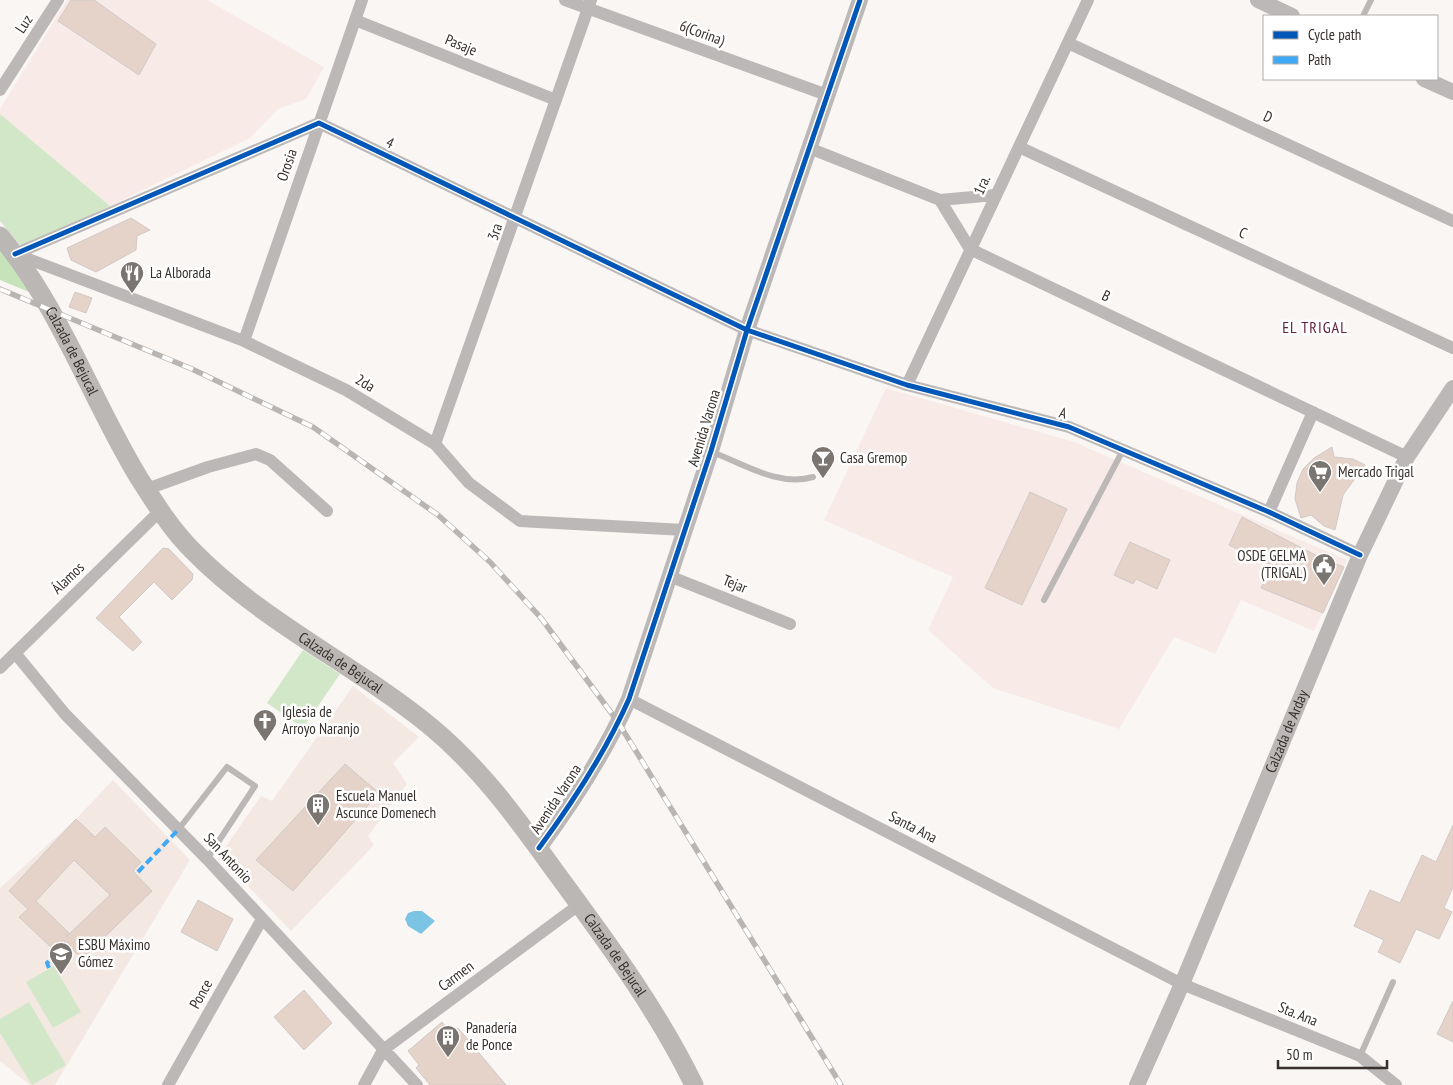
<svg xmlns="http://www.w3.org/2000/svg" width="1453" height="1085" font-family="'PT Sans Narrow',sans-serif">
  <rect width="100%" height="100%" fill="#faf6f4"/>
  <path fill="#f4e8e3" d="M353,686L419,737L393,763L407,784L368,836L374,845L291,931L219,856L261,796L272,801Z
    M113,780L190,860L55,1085H30L0,1061V888L76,819Z"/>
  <path fill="#f8eae7" d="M67,0H207L324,67L306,99L278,109L250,138L110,206L0,114V109Z
    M886,388L1074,442L1347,560L1314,631L1241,600L1215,654L1174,637L1119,729L993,688L928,630L953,577L824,520Z"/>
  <path fill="#d2e7c7" d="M0,114L110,206L22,247L0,221Z
    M303,650L340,674L303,728L267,703Z
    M54,966L81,1012L53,1028L26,982Z
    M29,1002L66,1065L32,1085L0,1033V1019Z"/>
  <path fill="#c6e3b9" d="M0,247L29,292L0,280Z"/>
  <path fill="#7cc4e3" d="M414,911H422L435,921L421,934L408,926L405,919L408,913Z"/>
  <path fill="#e5d3c9" stroke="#d0cac7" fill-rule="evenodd" d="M71,0H94L156,44L139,75L58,21Z
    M131,218L150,230L137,236L136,250L96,272L71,260L67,248Z
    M75,292L92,298L86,313L69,307Z
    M1332,447L1334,457L1353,459L1365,465L1343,495L1335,530L1324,526L1311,515L1301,518L1295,499L1297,483L1303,469L1314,458Z
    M1030,492L1067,509L1022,605L985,588Z
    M1242,517L1325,560L1344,567L1323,613L1261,588L1272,566L1229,545Z
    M1130,542L1170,560L1157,589L1136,579L1133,584L1114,575Z
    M163,548L169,549L193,574L192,580L172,600L154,582L119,617L142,642L133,651L96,618Z
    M345,764L379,793L293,891L256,860Z
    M76,819L95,837L105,827L141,862L133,871L152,891L82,959L63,940L54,950L19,917L28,909L9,891ZM74,860L110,895L66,937L69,933L36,901Z
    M1453,825V887L1444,908L1452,912L1439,939L1416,929L1400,963L1378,952L1384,940L1354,926L1370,890L1400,903L1422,855L1436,862Z
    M198,900L233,919L217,951L181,932Z
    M304,990L332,1023L304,1050L274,1017Z
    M1453,1001V1042L1437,1034Z
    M442,1022L451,1034L458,1028L506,1085H430L416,1068L419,1065L408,1051Z"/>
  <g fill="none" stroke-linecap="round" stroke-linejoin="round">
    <path stroke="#bbb8b7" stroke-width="6" d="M1363,16L1371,0
      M712,452C744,464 778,487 813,477
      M1044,600L1123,450
      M178,830L227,767L255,786L207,859
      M1360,1056L1393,982"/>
    <path stroke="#bbb8b7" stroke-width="12" d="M565,0L827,95
      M355,20L556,100
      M1068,43L1453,221
      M0,90L58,0
      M1019,147L1453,348
      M809,148L940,200L970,249L1407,457
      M940,200L995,195
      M15,254L319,123L747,330L907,385L1069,427L1269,512L1360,555
      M15,254L244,341L346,390L435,444L469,483L520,521L684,530
      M244,341L362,0
      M907,385L1088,0
      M435,444L591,0
      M147,489L208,467L256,454L270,460L327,511
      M1269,512L1313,412
      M669,576L790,624
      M15,653L65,714L207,859L417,1085
      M0,668L160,511
      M629,699L1182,984L1360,1056L1396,1085
      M168,1085L262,919
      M364,1085L383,1050L580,904"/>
    <g stroke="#bbb8b7" stroke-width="16">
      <path d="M1258,0L1292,16"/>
      <path d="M1424,79L1453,92"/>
      <path d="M539,848C573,802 606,751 629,699L711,451L747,330L860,0"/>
      <path id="s1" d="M1137,1085L1182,984L1360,555L1407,457L1453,388"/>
    </g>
    <path stroke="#bab7b5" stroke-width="19" id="s2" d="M0,236C60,307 91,399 139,478C155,503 171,529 192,550C261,621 354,664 430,726C481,768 519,821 557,874C607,942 657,1009 694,1085"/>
    <g stroke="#b8b5b3" stroke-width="5.5">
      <path id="rail" d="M0,289L192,369L313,427L438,515L490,562L541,618L618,722L841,1085"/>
    </g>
    <use href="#rail" stroke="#fff" stroke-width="4" stroke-dasharray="11" stroke-linecap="butt"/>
    <path stroke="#3fa9f5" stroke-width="4" stroke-dasharray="8 4" stroke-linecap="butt" d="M138,872L178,830
      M49,968L47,963L67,944"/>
    <g stroke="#fff" stroke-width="8">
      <path id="cycleway" d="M15,254L319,123L747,330L907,385L1069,427L1269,512L1360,555
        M539,848C573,802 606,751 629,699L711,451L747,330L860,0"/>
    </g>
    <use href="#cycleway" stroke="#0057b8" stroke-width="5"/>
  </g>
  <defs>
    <g id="restaurant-pin" transform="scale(1.25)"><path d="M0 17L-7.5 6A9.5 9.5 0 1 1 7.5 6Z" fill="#7b7571" stroke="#fff"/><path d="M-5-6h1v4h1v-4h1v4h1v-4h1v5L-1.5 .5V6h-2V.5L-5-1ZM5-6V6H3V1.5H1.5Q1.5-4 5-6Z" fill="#fff"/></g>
    <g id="bar-pin" transform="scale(1.25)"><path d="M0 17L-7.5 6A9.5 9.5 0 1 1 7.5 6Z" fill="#7b7571" stroke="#fff"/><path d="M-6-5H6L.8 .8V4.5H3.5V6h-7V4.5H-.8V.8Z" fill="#fff"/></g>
    <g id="supermarket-pin" transform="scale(1.25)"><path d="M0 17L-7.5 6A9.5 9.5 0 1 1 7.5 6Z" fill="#7b7571" stroke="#fff"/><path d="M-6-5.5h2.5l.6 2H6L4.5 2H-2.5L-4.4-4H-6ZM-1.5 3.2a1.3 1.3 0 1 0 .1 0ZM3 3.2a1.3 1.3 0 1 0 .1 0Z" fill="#fff"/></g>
    <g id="civic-pin" transform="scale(1.25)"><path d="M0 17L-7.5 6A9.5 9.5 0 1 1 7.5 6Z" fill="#7b7571" stroke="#fff"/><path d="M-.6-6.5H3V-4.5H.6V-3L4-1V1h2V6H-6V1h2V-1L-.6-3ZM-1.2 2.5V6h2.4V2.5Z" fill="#fff"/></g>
    <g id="church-pin" transform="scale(1.25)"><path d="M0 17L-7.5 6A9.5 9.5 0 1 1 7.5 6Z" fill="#7b7571" stroke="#fff"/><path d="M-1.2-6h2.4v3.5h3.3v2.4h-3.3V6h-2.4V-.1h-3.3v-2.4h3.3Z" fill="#fff"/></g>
    <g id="building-pin" transform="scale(1.25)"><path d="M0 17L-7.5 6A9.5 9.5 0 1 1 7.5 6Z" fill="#7b7571" stroke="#fff"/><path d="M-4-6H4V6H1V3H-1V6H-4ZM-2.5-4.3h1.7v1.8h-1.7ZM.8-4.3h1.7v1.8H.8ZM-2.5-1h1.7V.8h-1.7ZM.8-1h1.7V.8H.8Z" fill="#fff"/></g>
    <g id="school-pin" transform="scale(1.25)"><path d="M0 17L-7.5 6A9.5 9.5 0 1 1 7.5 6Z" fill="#7b7571" stroke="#fff"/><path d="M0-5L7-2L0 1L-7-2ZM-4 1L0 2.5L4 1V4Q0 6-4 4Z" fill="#fff"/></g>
  </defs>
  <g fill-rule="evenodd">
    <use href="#restaurant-pin" x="132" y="273"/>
    <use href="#bar-pin" x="823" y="458"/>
    <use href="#supermarket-pin" x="1320" y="472"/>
    <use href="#civic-pin" x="1324" y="565"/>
    <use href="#church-pin" x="265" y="721"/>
    <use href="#building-pin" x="318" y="805"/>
    <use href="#school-pin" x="61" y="954"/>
    <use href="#building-pin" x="448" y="1037"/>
  </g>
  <g text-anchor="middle" stroke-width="5" stroke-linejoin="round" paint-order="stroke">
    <g font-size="15" fill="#372f2b" stroke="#fff">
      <text transform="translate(24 24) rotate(-57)" y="5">Luz</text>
      <text transform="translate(702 33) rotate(20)" y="5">6(Corina)</text>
      <text transform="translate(461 45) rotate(22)" y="5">Pasaje</text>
      <text transform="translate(1268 117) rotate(25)" y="5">D</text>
      <text transform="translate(390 143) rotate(26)" y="5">4</text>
      <text transform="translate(287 165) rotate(-71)" y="5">Orosia</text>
      <text transform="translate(982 185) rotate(-65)" y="5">1ra.</text>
      <text transform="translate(495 232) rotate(-71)" y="5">3ra</text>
      <text transform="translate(1243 233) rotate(25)" y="5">C</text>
      <text transform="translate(1106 296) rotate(25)" y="5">B</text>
      <text dy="5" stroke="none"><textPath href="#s2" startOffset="136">Calzada de Bejucal</textPath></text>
      <text transform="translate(365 383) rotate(30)" y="5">2da</text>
      <text transform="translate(1063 413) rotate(15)" y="5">A</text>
      <text transform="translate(704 428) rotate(-73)" y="5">Avenida Varona</text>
      <text transform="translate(68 578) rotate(-44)" y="5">Álamos</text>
      <text transform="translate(735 584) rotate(22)" y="5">Tejar</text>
      <text dy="5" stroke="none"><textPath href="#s2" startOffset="556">Calzada de Bejucal</textPath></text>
      <text dy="5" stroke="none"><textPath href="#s1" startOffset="384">Calzada de Arday</textPath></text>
      <text transform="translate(556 799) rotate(-57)" y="5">Avenida Varona</text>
      <text transform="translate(913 827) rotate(27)" y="5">Santa Ana</text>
      <text transform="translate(228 858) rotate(47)" y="5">San Antonio</text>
      <text dy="5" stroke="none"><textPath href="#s2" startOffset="961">Calzada de Bejucal</textPath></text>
      <text transform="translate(456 976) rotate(-37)" y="5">Carmen</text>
      <text transform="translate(201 994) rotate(-61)" y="5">Ponce</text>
      <text transform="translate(1298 1014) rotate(22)" y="5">Sta. Ana</text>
    </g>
    <g font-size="15" fill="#372f2b" stroke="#fff" text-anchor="start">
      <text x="150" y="278">La Alborada</text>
      <text x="840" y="463">Casa Gremop</text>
      <text x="1338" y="477">Mercado Trigal</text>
      <text x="1306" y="561" text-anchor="end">OSDE GELMA<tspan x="1306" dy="17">(TRIGAL)</tspan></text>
      <text x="282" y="717">Iglesia de<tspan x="282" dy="17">Arroyo Naranjo</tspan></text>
      <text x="336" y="801">Escuela Manuel<tspan x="336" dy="17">Ascunce Domenech</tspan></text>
      <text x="78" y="950">ESBU Máximo<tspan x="78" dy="17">Gómez</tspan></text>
      <text x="466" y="1033">Panadería<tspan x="466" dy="17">de Ponce</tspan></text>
    </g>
    <g font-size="16" letter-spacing="1" fill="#61203d" stroke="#fff">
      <text x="1315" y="333">EL TRIGAL</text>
    </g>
  </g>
  <rect x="1263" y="15" width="175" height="65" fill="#ffffff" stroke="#afacaa"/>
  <rect x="1273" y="31" width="25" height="8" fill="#0057b8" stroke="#afacaa"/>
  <text x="1308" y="40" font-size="15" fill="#372f2b">Cycle path</text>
  <rect x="1273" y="56" width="25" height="8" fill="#3fa9f5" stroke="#afacaa"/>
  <text x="1308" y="65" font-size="15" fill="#372f2b">Path</text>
  <path d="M1278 1060v8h109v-8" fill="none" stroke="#372f2b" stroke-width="2.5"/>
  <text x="1286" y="1060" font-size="15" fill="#372f2b" stroke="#ffffff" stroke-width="4" paint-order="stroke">50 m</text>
</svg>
